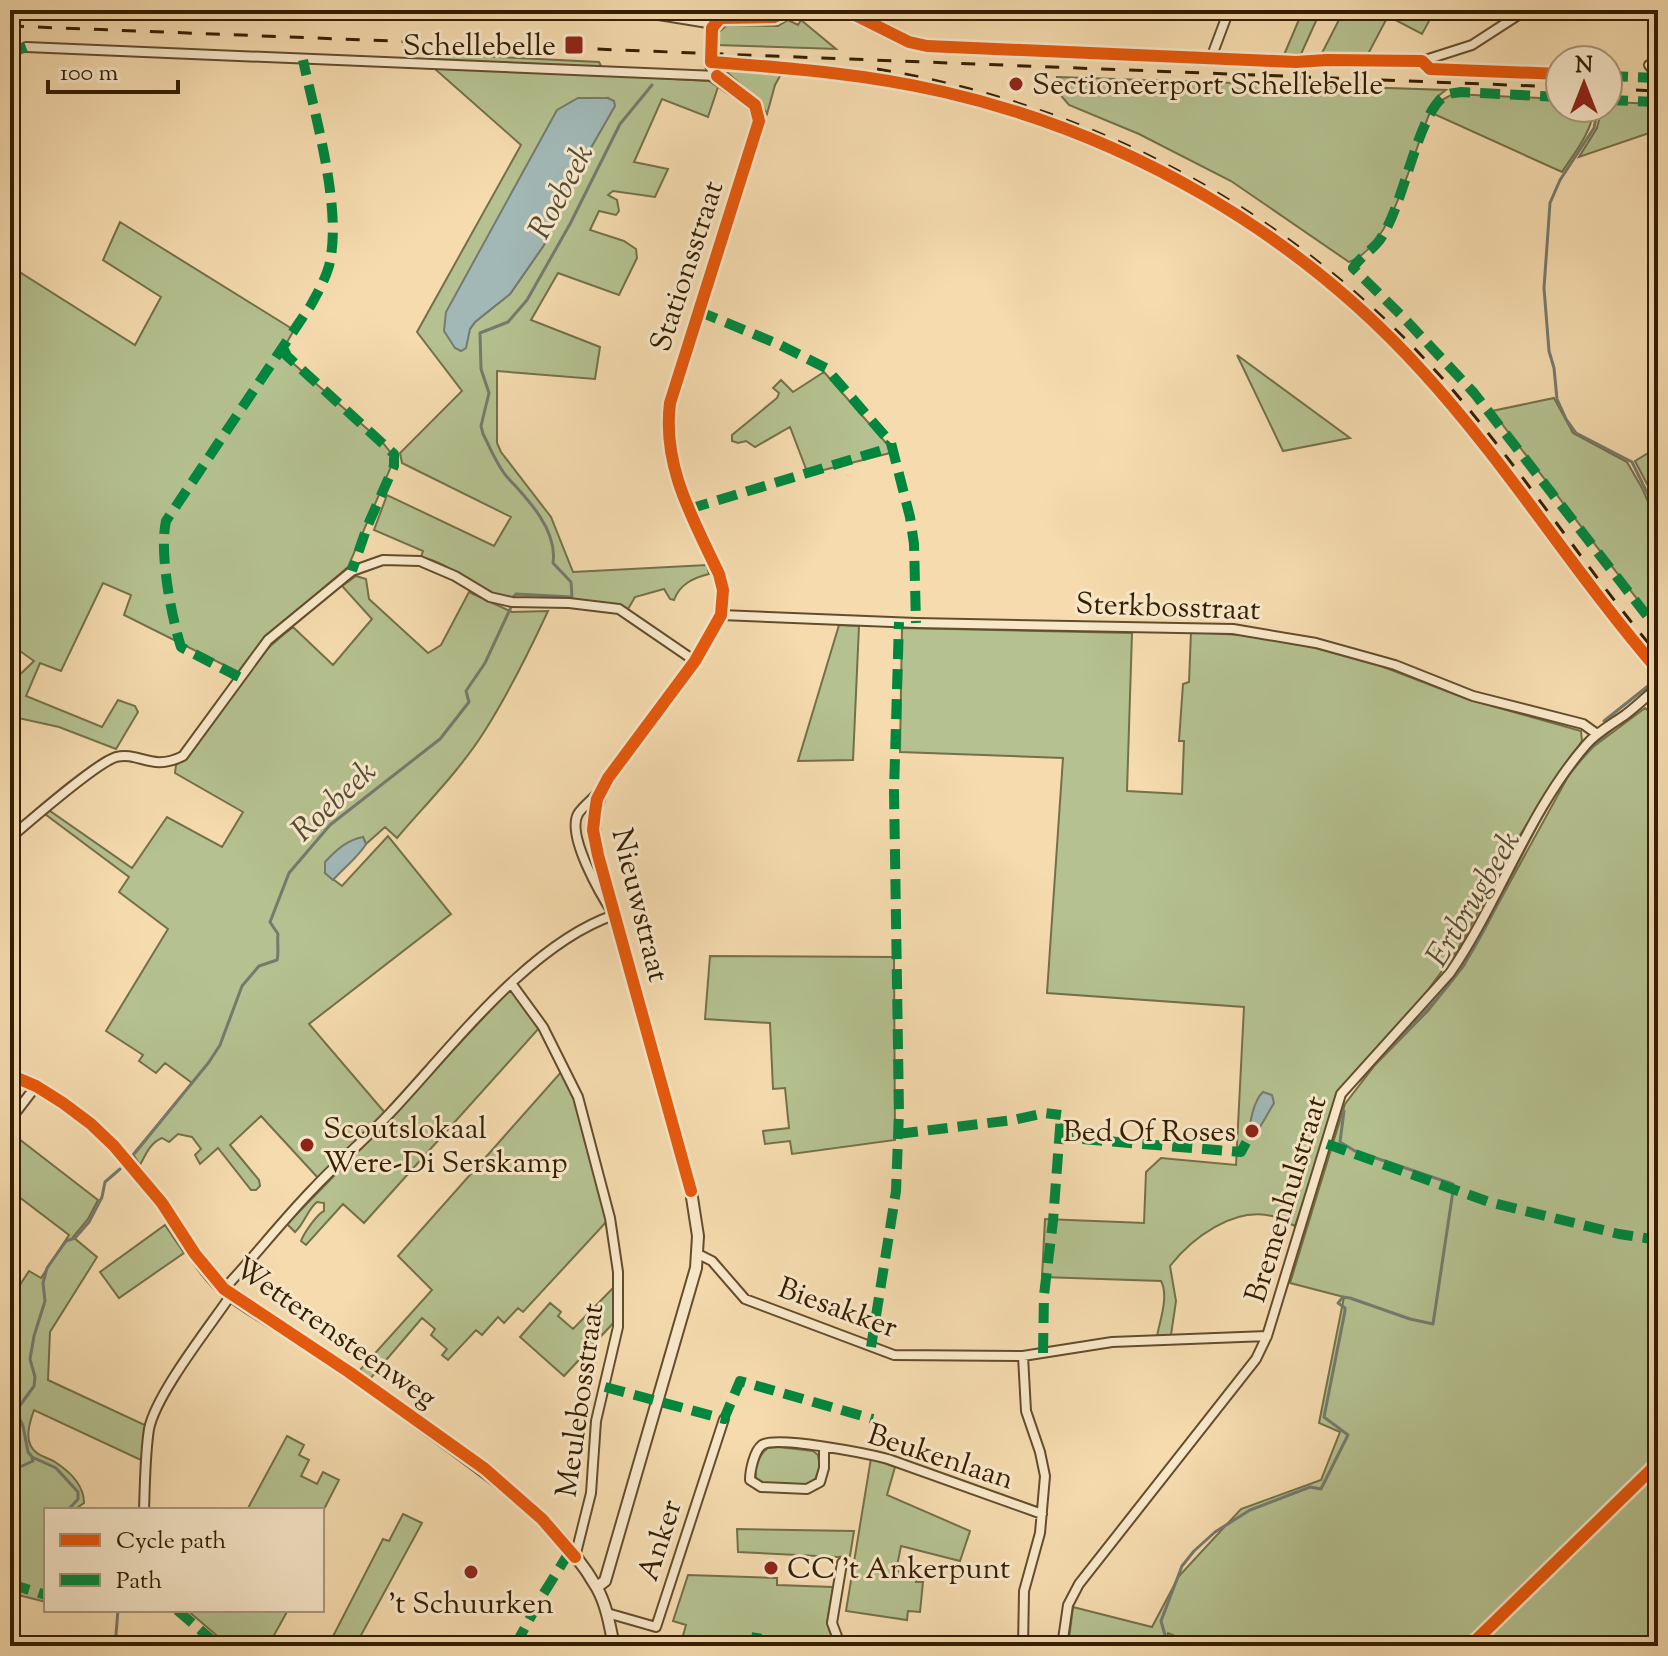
<svg xmlns="http://www.w3.org/2000/svg" width="1668" height="1656" font-family="'Sorts Mill Goudy',serif">
  <rect width="100%" height="100%" fill="#f5dbae"/>
  <filter id="stains"><feTurbulence type="fractalNoise" baseFrequency=".0025" numOctaves="4"/><feColorMatrix values="0 0 0 0 .2 0 0 0 0 .09 0 0 0 0 .02 0 0 0 .5 -.17"/></filter>
  <radialGradient id="worn" r=".72"><stop offset=".6" stop-color="#630" stop-opacity="0"/><stop offset="1" stop-color="#630" stop-opacity=".3"/></radialGradient>
  <path fill="#b5c190" stroke="#747048" stroke-width="2" fill-rule="evenodd" d="M1303,10H1321L1301,54L1284,55Z
    M1344,10H1435L1422,34L1388,16L1368,54L1322,53Z
    M788,20L798,25L801,20L836,49L716,45L717,34L727,25L778,26Z
    M440,54L599,62L606,75L709,81L718,87L708,117L662,99L634,162L668,169L655,197L613,191L608,195L617,200L619,211L616,215L599,211L590,230L624,241L636,249L637,258L619,295L558,273L531,320L600,347L595,379L497,371V443L501,452L551,517L573,572L707,565L709,574C693,578 680,584 674,600L670,599L664,589L635,597L628,609C588,597 545,607 504,597C473,589 453,564 421,557L423,551L374,530L387,495L494,546L511,517L402,463L400,453L462,391L417,332L521,145L435,69ZM608,98L614,106L581,165L544,245L510,294L475,322L470,329Z
    M726,61L785,67L775,85L767,114L760,102L721,67L720,62Z
    M1057,77L1446,90L1437,97L1431,110C1413,150 1394,246 1349,262L1231,181L1139,134L1069,105L1058,92Z
    M1453,94L1560,99V108H1594C1592,132 1575,152 1562,172L1434,114L1440,101Z
    M1608,102L1658,104V130L1579,157L1597,128L1602,108H1608Z
    M120,222L294,330L282,351L286,357L383,443L391,453L393,462L348,567L262,641L238,672L124,615L131,595L103,583L61,671L40,663L26,696L102,727L118,700L135,706L138,712L116,749L59,727L14,717L10,722V684L34,661L10,644V266L135,345L161,297L103,260Z
    M1237,355L1350,438L1283,451Z
    M824,372L887,444L890,453L808,474L790,427L755,447L746,441L738,443L732,441V435L777,398L779,393L773,388L781,380L793,392Z
    M1554,398L1573,433L1627,462L1642,488L1658,524V626L1492,411Z
    M1658,447V505L1635,461Z
    M356,576L366,579L369,599L428,653L441,645L469,592L512,612L548,611C529,652 508,694 484,732C460,770 426,804 397,838L385,827L366,844L363,837L325,873L342,886L388,836L451,914L309,1024L386,1114L319,1179L261,1116L230,1145L259,1180L260,1186L256,1190H251L218,1148L200,1164L195,1155L201,1149L192,1137L178,1134L169,1142L162,1138C150,1143 146,1154 140,1165L133,1154L192,1083L165,1063L156,1073L139,1061L143,1055L106,1031L168,929L119,892L129,877L45,814L50,811L132,868L167,817L222,847L243,812L175,773L176,765C205,740 222,706 244,675C258,656 275,641 293,627L333,665L372,619L342,586Z
    M839,625L859,626L853,760L798,761Z
    M902,628L1132,633L1127,791L1182,794L1184,741H1179L1183,684L1189,682L1191,632L1241,635L1305,645L1381,666L1467,699L1581,731L1582,741L1520,835L1458,949L1425,994L1342,1087L1295,1226C1288,1223 1280,1218 1272,1216C1233,1207 1192,1238 1170,1266L1176,1301L1171,1335L1157,1336C1160,1320 1169,1296 1161,1281L1042,1277L1045,1219L1144,1223L1146,1172L1161,1158L1236,1165L1244,1007L1047,993L1063,758L900,752Z
    M1645,708L1658,719V1457L1462,1646H1299L1277,1639L1274,1646H1200L1168,1633L1165,1646H1068L1073,1607L1152,1627L1179,1576L1241,1509L1321,1480L1340,1432L1319,1423L1344,1297L1290,1283L1345,1104L1375,1065L1428,1011L1464,966L1570,773L1589,750Z
    M710,956L894,957L895,1140L792,1154L790,1141L765,1144L763,1131L789,1128L785,1088L773,1089L770,1023L705,1019Z
    M509,989L519,998L540,1027L364,1223L343,1204L306,1245L301,1241C304,1233 317,1214 324,1211V1203L317,1202C307,1210 305,1223 295,1232L287,1224L377,1132Z
    M562,1071L576,1102L608,1220L523,1312L518,1308L504,1323L498,1317L482,1335L476,1330L448,1360L442,1355L447,1349L431,1335L435,1329L422,1318L370,1379L359,1371L432,1290L398,1256Z
    M10,1132L98,1200L88,1219L73,1237L97,1257L50,1332L48,1380L147,1426L143,1461L34,1410C29,1424 23,1443 37,1453C42,1457 49,1458 55,1462C69,1471 84,1485 84,1503L74,1510H46V1602L10,1593V1307L18,1297L14,1294L29,1271L41,1278L69,1235L10,1190Z
    M165,1225L184,1253L119,1298L100,1272Z
    M616,1285L617,1319L564,1376L520,1337L550,1303L561,1312L558,1316L573,1329Z
    M287,1436L304,1445L299,1455L309,1460L301,1476L317,1484L323,1472L339,1480L322,1513V1510H247Z
    M779,1447L813,1451L818,1455L820,1467L814,1482L806,1486L763,1484L757,1481C753,1470 759,1454 768,1448Z
    M871,1458L895,1467L887,1495L970,1531L960,1561L901,1546L896,1571L916,1573V1582H923L920,1612L908,1611L907,1620L846,1611Z
    M1658,1470V1646H1476Z
    M403,1514L422,1523L360,1637L376,1646H328L383,1539L389,1541Z
    M737,1529L854,1531L850,1556L838,1557L738,1552Z
    M688,1575L777,1578V1585L833,1587L827,1623L832,1638L827,1646L754,1641L680,1646L686,1625L673,1621Z
    M187,1610H288L268,1646H229Z"/>
  <path fill="#a1b8b6" stroke="#757a6e" stroke-width="2" d="M578,98H608L614,101L615,106L581,165L544,245L510,294L475,322L470,329L466,348L461,351L455,348L444,331L446,312L557,110Z
    M363,837L366,844C360,855 343,869 333,880L325,873V862C336,850 347,840 363,837Z
    M1263,1092L1272,1095L1274,1103L1260,1127L1250,1134C1249,1123 1254,1100 1263,1092Z"/>
  <g fill="none" stroke-linecap="round" stroke-linejoin="round">
    <path stroke="#757a6e" stroke-width="3" d="M1598,108L1594,128L1560,180L1550,203L1544,288L1549,351L1554,368L1557,399L1566,419L1576,433L1632,462L1658,515
      M513,597L516,594L572,597L571,582L553,563C558,531 528,499 508,478C497,466 490,447 483,434L481,426L489,393L481,369L480,333L508,322L527,300L570,224L620,124L652,85
      M1604,721L1653,682
      M1360,1080C1396,1039 1440,1003 1469,956C1515,882 1541,787 1611,730
      M1344,1111L1340,1142L1355,1151L1453,1184
      M135,1153L209,1062L220,1045L242,986L259,966L277,960C279,955 277,941 278,934L270,922L289,873L330,825L440,739L469,702L466,691L485,663L512,605
      M11,1471L33,1461L32,1457
      M68,1510L78,1499V1492L56,1468L32,1457L28,1452L23,1426L16,1411L34,1386L35,1377L30,1359L34,1336L45,1301L43,1283L47,1268L66,1241L75,1238L89,1222L102,1197L105,1182L120,1169
      M115,1646L118,1610
      M1163,1646L1165,1635L1161,1621L1182,1566L1194,1551L1215,1532L1250,1510L1310,1487L1321,1489L1348,1435L1324,1417L1345,1311V1308L1338,1303L1343,1297L1350,1298L1410,1319L1433,1324L1453,1191"/>
    <g stroke="#644d2c" stroke-width="12">
      <path id="minor" d="M628,10L714,24
        M845,10L909,42L927,46L1296,62L1327,60L1422,61L1472,45L1526,10
        M26,47L717,76
        M1211,58L1229,10
        M1649,65L1653,70H1658
        M721,615L916,623L1233,629L1316,643L1395,665L1473,696L1583,724L1597,734
        M10,838C30,821 96,763 116,757C139,751 151,772 183,756L268,640L352,571L383,560L420,561L455,576L490,597L512,602L569,603L619,609L695,661
        M511,983L543,1027L578,1097L610,1218L618,1272V1327L596,1421L591,1493L575,1557
        M10,1120L36,1086
        M698,1254L712,1261L745,1299L894,1355L1023,1356L1112,1342L1267,1336
        M224,1289C254,1257 282,1221 313,1189C338,1162 366,1139 391,1112C452,1047 529,944 614,915C602,897 566,836 578,814C583,806 594,798 600,791
        M824,1447V1468L820,1482L807,1489L761,1487L750,1480C750,1471 754,1451 762,1445C775,1435 869,1454 888,1459L1042,1514
        M144,1510C145,1483 145,1455 149,1429C156,1394 210,1326 231,1295
        M842,1563L832,1623L838,1639L855,1646
        M607,1613L656,1627L724,1419
        M1023,1646L1024,1591L1040,1533L1045,1476L1040,1452L1026,1411L1023,1356
        M1062,1646L1068,1605L1079,1584L1256,1359L1267,1336L1341,1094L1450,973C1500,900 1528,812 1586,745C1597,732 1611,725 1625,715C1637,706 1647,696 1658,687"/>
    </g>
    <g stroke="#644d2c" stroke-width="14">
      <path id="tertiary" d="M10,1075C73,1102 126,1151 165,1208C183,1235 200,1269 225,1291C247,1309 273,1322 296,1337C345,1370 393,1404 440,1439C498,1482 560,1523 597,1588C607,1606 610,1627 614,1646
        M597,1587L605,1581L696,1268L698,1236L691,1191L598,855C592,823 593,807 608,778L695,661L721,615L723,590L719,574C693,519 662,466 670,403L759,121C756,93 724,93 713,70C708,61 711,47 711,38C712,28 714,21 724,17H774L789,10"/>
    </g>
    <use href="#minor" stroke="#f8e8ca" stroke-width="8"/>
    <use href="#tertiary" stroke="#f8e8ca" stroke-width="10"/>
    <path stroke="#341e01" stroke-width="3" stroke-dasharray="14 14" stroke-linecap="butt" d="M10,26L1560,87
      M877,69C1105,107 1307,220 1457,395C1528,479 1588,571 1658,655
      M1608,89L1658,91"/>
    <path stroke="#00873e" stroke-width="10" stroke-dasharray="20 10" stroke-linecap="butt" d="M10,53L26,47
      M1608,76L1658,78
      M1560,97L1461,92C1454,93 1449,93 1443,97C1416,119 1404,207 1379,241C1371,251 1360,257 1353,268L1403,317L1474,393L1658,630
      M1608,100L1658,102
      M698,311L778,344L826,368L891,443L910,517L914,544L916,623
      M283,347L287,356L394,454V466L367,527L352,571
      M689,509L886,449L891,443
      M239,677L181,647C171,615 159,553 166,521L311,305C318,292 325,280 329,266C343,210 315,116 303,60
      M1065,1122L1069,1138L1241,1152L1248,1139
      M898,1134L1013,1120L1045,1113L1061,1115
      M1327,1144L1489,1202L1619,1234L1658,1240
      M871,1347L896,1191L899,1112L894,791L899,622
      M1043,1353L1044,1295L1053,1221L1061,1115
      M605,1387L724,1419L740,1381L873,1419
      M10,1584L46,1595
      M177,1610L219,1646
      M515,1646L542,1596L570,1551
      M755,1646L757,1633"/>
    <g stroke="#f8e8ca" stroke-width="17">
      <path id="cycleway" d="M789,10L774,17L720,18L712,28L711,62C789,68 867,74 944,92C1127,134 1296,232 1422,371C1508,465 1575,574 1658,670
        M845,10L909,42L927,46L1296,62L1327,60L1422,61L1430,69L1560,74
        M10,1075L36,1086L63,1103L91,1124L114,1146L162,1203L195,1254L224,1289L349,1372L485,1469L542,1519L575,1557
        M691,1191L598,855L593,830L595,812L597,799L608,778L695,661L721,615L723,590L719,574C693,519 662,466 670,403L759,121L755,105L717,76
        M1470,1646L1658,1463"/>
    </g>
    <use href="#cycleway" stroke="#e8590c" stroke-width="12"/>
  </g>
  <g fill="#8f2418" stroke="#f8e8ca" stroke-width="3">
    <rect x="564" y="35" width="20" height="20" rx="4"/>
    <circle cx="1016" cy="84" r="8"/>
    <circle cx="1252" cy="1131" r="8"/>
    <circle cx="307" cy="1145" r="8"/>
    <circle cx="771" cy="1568" r="8"/>
    <circle cx="471" cy="1572" r="8"/>
  </g>
  <g text-anchor="middle" stroke-width="6" stroke-linejoin="round" paint-order="stroke">
    <g font-size="30" fill="#341e01" stroke="#f8e8ca" text-anchor="start">
      <text x="556" y="55" text-anchor="end">Schellebelle</text>
      <text x="1032" y="94">Sectioneerport Schellebelle</text>
      <text x="323" y="1138">Scoutslokaal<tspan x="323" dy="34">Were-Di Serskamp</tspan></text>
      <text x="1236" y="1141" text-anchor="end">Bed Of Roses</text>
      <text x="787" y="1578">CC 't Ankerpunt</text>
      <text x="471" y="1613" text-anchor="middle">'t Schuurken</text>
    </g>
    <g font-size="30" fill="#341e01" stroke="#f8e8ca">
      <text transform="translate(686 266) rotate(-72)" y="10">Stationsstraat</text>
      <text transform="translate(1168 606) rotate(2)" y="10">Sterkbosstraat</text>
      <text transform="translate(641 905) rotate(76)" y="10">Nieuwstraat</text>
      <text transform="translate(1285 1199) rotate(-73)" y="10">Bremenhulstraat</text>
      <text transform="translate(838 1307) rotate(20)" y="10">Biesakker</text>
      <text transform="translate(336 1332) rotate(35)" y="10">Wetterensteenweg</text>
      <text transform="translate(579 1400) rotate(-82)" y="10">Meulebosstraat</text>
      <text transform="translate(941 1456) rotate(18)" y="10">Beukenlaan</text>
      <text transform="translate(659 1540) rotate(-72)" y="10">Anker</text>
    </g>
    <g font-size="32" font-style="italic" fill="#554c37" stroke="#f8e8ca">
      <text transform="translate(560 191) rotate(-62)" y="11">Roebeek</text>
      <text transform="translate(333 800) rotate(-43)" y="11">Roebeek</text>
      <text transform="translate(1472 898) rotate(-59)" y="11">Ertbrugbeek</text>
    </g>
  </g>
  <rect width="1668" height="1656" fill="none" stroke="#f5dbae" stroke-width="40"/>
  <rect x="12" y="12" width="1644" height="1632" fill="none" stroke="#341e01" stroke-width="4"/>
  <rect x="20" y="20" width="1628" height="1616" fill="none" stroke="#341e01" stroke-width="2"/>
  <rect x="44" y="1508" width="280" height="104" fill="#f8e8ca" stroke="#aa977a" stroke-width="2"/>
  <rect x="60" y="1534" width="40" height="12" fill="#e8590c" stroke="#aa977a" stroke-width="2"/>
  <text x="116" y="1548" font-size="24" fill="#341e01">Cycle path</text>
  <rect x="60" y="1574" width="40" height="12" fill="#00873e" stroke="#aa977a" stroke-width="2"/>
  <text x="116" y="1588" font-size="24" fill="#341e01">Path</text>
  <g transform="translate(1584 84)"><circle r="38" fill="#f8e8ca" stroke="#aa977a" stroke-width="2"/>
  <path d="M0-6L14 30L0 20L-14 30Z" fill="#8f2418"/>
  <text y="-12" font-size="22" font-weight="bold" text-anchor="middle" fill="#341e01">N</text>
  </g>
  <path d="M48 80v12h130v-12" fill="none" stroke="#341e01" stroke-width="4"/>
  <text x="60" y="80" font-size="24" fill="#341e01" stroke="#f8e8ca" stroke-width="6" paint-order="stroke">100 m</text>
  <rect width="100%" height="100%" filter="url(#stains)"/>
  <rect width="100%" height="100%" fill="url(#worn)"/>
</svg>
